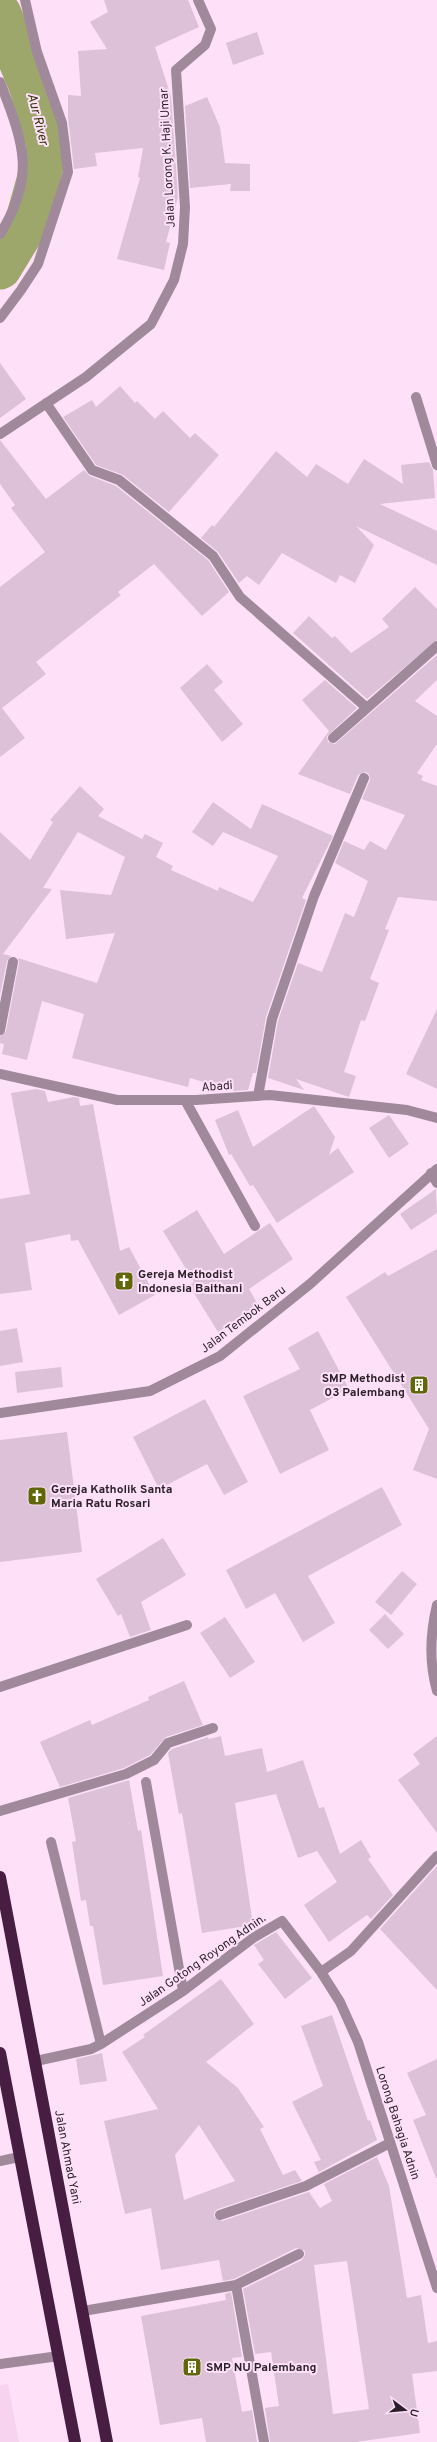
<svg xmlns="http://www.w3.org/2000/svg" width="437" height="2442" font-family="Overpass,sans-serif">
  <rect width="100%" height="100%" fill="#fee1f9"/>
  <path fill="#f7d3f0" d="M8,2384L19,2442H0V2385Z"/>
  <g fill="none" stroke-linecap="round" stroke-linejoin="round">
    <path stroke="#9ea76b" stroke-width="43" d="M0,14L30,85L48,145L25,227L0,268"/>
  </g>
  <path fill="#ddc1d8" fill-rule="evenodd" d="M104,0H188L199,27L155,47L171,96L178,197L166,242L170,243L164,270L117,259L140,178L138,177L143,148L95,153L97,166L74,169L68,118V95L81,96L78,51L107,49L90,22L108,12Z
    M257,32L264,54L233,65L226,43Z
    M207,97L220,127L225,163L250,164V191H230L231,184L190,188L185,106Z
    M0,363L26,399L0,418Z
    M120,386L135,403L137,401L155,419L163,411L190,438L195,433L219,455L169,512L123,475L96,465L63,417L92,400L96,407Z
    M0,440L46,499L84,470L90,476L116,486L208,560L229,592L202,616L154,564L118,592L121,595L36,662L46,674L2,708L25,738L0,757V587L45,552L11,508L15,505L0,484Z
    M276,451L307,477L316,464L348,484L364,459L403,484L401,465L429,462L433,470L435,498L380,504L437,531V565L356,526L374,545L355,583L340,575L336,583L282,553L259,585L247,576L239,583L218,552L201,538L212,525L214,527Z
    M415,587L437,609V640L367,699L293,633L309,616L332,638L335,636L351,653L389,627L382,619Z
    M437,655V680L415,701L437,716V744L417,773L423,776L421,780L437,786V901L398,897L385,929L389,930L370,979L379,983L365,1021L361,1020L344,1072L356,1076L349,1097L296,1079L304,1090L268,1078L278,1021L298,963L322,972L345,913L354,917L368,881L335,863L344,841L364,850L370,841L386,850L405,815L362,799L370,780L369,774L366,772L358,775L350,794L298,774L329,731L302,700L325,680L357,708L327,736L328,742L335,744Z
    M207,664L223,682L214,690L243,724L222,742L180,688Z
    M80,786L104,809L98,816L142,839L145,834L163,843L156,857L173,866L171,870L218,891L219,887L253,902L278,856L223,832L213,846L192,832L213,802L251,829L262,804L333,836L302,898L306,900L266,1017L256,1073H253L248,1090L234,1091L190,1078L188,1087L72,1058L84,1014L42,1001L27,1060L2,1054L4,1044L0,1043V1036L6,1031L19,963L18,958L97,983L115,933L66,939L60,890L111,895L125,857L78,832L43,888L52,889L3,954L11,956L7,961L0,995V832L30,860L53,822L50,820Z
    M437,1009V1089L406,1074Z
    M36,1089L45,1091L48,1102L74,1097L79,1098L80,1106L93,1104L120,1251L129,1247L155,1295L119,1315L78,1240L71,1241L70,1234L25,1243L32,1290L0,1294V1199L30,1194L11,1093Z
    M314,1106L335,1137L329,1155L338,1148L354,1172L277,1223L253,1185L250,1186L231,1154L229,1155L215,1120L238,1110L253,1147Z
    M389,1115L409,1144L389,1158L369,1128Z
    M436,1189L437,1213L411,1230L400,1214Z
    M197,1210L224,1254L270,1223L293,1259L249,1289L260,1308L218,1332L189,1285L194,1282L163,1231Z
    M437,1249V1479L413,1470L429,1429L346,1297L385,1272L388,1276Z
    M17,1328L23,1362L0,1366V1331Z
    M318,1331L349,1389L310,1410L329,1450L280,1474L243,1396L300,1369L288,1348Z
    M61,1367L63,1387L17,1393L15,1372Z
    M205,1399L248,1482L224,1495L207,1464L159,1489L133,1437Z
    M67,1432L82,1552L0,1562V1440Z
    M382,1487L402,1525L308,1576L335,1623L303,1642L275,1593L246,1609L226,1570Z
    M163,1538L186,1575L141,1602L151,1630L130,1637L121,1614L118,1616L96,1579Z
    M402,1571L417,1584L391,1615L375,1602Z
    M385,1614L404,1634L388,1649L369,1630Z
    M225,1617L255,1662L230,1678L200,1633Z
    M184,1681L203,1725L166,1737L150,1755L124,1768L60,1787L40,1742L90,1720L92,1725L149,1700L148,1697Z
    M221,1736L225,1756L262,1748L267,1772L303,1760L319,1808L324,1807L340,1854L361,1840L371,1857L368,1859L393,1895L371,1919L367,1915L329,1942L304,1905L337,1882L317,1851L298,1858L276,1794L235,1803L253,1925L202,1933L182,1813L179,1814L168,1753L172,1749L208,1737L209,1739Z
    M437,1736V1833L398,1780L420,1764L413,1754Z
    M129,1780L138,1831L141,1830L163,1976L103,1985L93,1926H90L86,1900L81,1901L72,1842L76,1841L68,1798Z
    M437,1866V1990L380,1929Z
    M276,1932L312,1978L285,1999L258,1964L264,1960L254,1945Z
    M221,1979L254,2024L206,2062L238,2088L264,2127L260,2129L283,2175L295,2170L302,2181L218,2209L214,2213V2217L222,2221L309,2192L320,2208L332,2201L324,2184L377,2157L389,2186L407,2298L421,2295L428,2343L437,2341V2371L412,2374L420,2433L356,2442H270L265,2408L279,2406L271,2352L255,2354L243,2289L302,2260L305,2255V2251L296,2248L234,2279L223,2281L219,2260L161,2270L151,2208L125,2214L104,2121L158,2109L122,2052L145,2037L143,2035ZM199,2125L235,2181L184,2200L175,2155ZM347,2261L369,2409L333,2414L314,2265Z
    M332,2015L368,2121L370,2120L377,2140L319,2172L314,2162L321,2160L292,2102L323,2086L301,2026Z
    M102,2053L107,2081L80,2085L76,2059Z
    M437,2059V2178H436L413,2120L426,2115L407,2073Z
    M231,2292L242,2357L232,2358L242,2412L252,2410L257,2442H206L202,2418L160,2425L141,2316L226,2300L225,2294Z"/>
  <g fill="none" stroke-linecap="round" stroke-linejoin="round">
    <path stroke="#9f899b" stroke-width="10" d="M185,1100L255,1226"/>
    <path stroke="#9f899b" stroke-width="10" d="M0,82C23,142 37,175 0,234
      M0,318L21,290L38,264L68,172L62,123L37,52L25,0
      M416,397L437,465
      M46,403L92,470L119,480L213,556L240,597L367,708
      M0,434L86,377L151,324L174,280L183,244L185,207L176,70L205,45L211,29L198,0
      M333,738L437,646
      M0,1030L13,962
      M0,1074L117,1100H196L270,1095L407,1110L437,1118
      M258,1096L272,1019L314,896L364,778
      M431,1173L437,1183
      M0,1413L150,1391L220,1356L310,1284L437,1169
      M437,1605C430,1634 429,1663 437,1691
      M0,1687L187,1625
      M146,1782L183,1991
      M0,1811L126,1774L154,1760L168,1743L213,1728
      M51,1842L101,2044
      M321,1972L351,1951L437,1856
      M36,2061L91,2049L101,2044L183,1991L253,1938L282,1921L321,1972L340,2002L358,2042L437,2288
      M0,2161L19,2157
      M220,2215L306,2186L390,2143
      M236,2285L299,2254
      M83,2311L236,2285L264,2442
      M0,2364L59,2356"/>
    <path stroke="#471e42" stroke-width="12" d="M0,1877L107,2442
      M0,2053L75,2442"/>
  </g>
  <defs>
    <g id="church-square" transform="scale(1)"><rect x="-9" y="-9" width="18" height="18" rx="4" fill="#5f6709" stroke="#fee1f9"/><path d="M-1.2-6h2.4v3.5h3.3v2.4h-3.3V6h-2.4V-.1h-3.3v-2.4h3.3Z" fill="#fff"/></g>
    <g id="building-square" transform="scale(1)"><rect x="-9" y="-9" width="18" height="18" rx="4" fill="#5f6709" stroke="#fee1f9"/><path d="M-4-6H4V6H1V3H-1V6H-4ZM-2.5-4.3h1.7v1.8h-1.7ZM.8-4.3h1.7v1.8H.8ZM-2.5-1h1.7V.8h-1.7ZM.8-1h1.7V.8H.8Z" fill="#fff"/></g>
  </defs>
  <g fill-rule="evenodd">
    <use href="#church-square" x="124" y="1281"/>
    <use href="#building-square" x="419" y="1385"/>
    <use href="#church-square" x="37" y="1496"/>
    <use href="#building-square" x="192" y="2367"/>
  </g>
  <g text-anchor="middle" stroke-width="4" stroke-linejoin="round" paint-order="stroke">
    <g font-size="12" fill="#2a1f28" stroke="#fee1f9">
      <text transform="translate(167 158) rotate(-93)" y="4">Jalan Lorong K. Haji Umar</text>
      <text transform="translate(217 1086) rotate(-4)" y="4">Abadi</text>
      <text transform="translate(243 1319) rotate(-37)" y="4">Jalan Tembok Baru</text>
      <text transform="translate(202 1960) rotate(-35)" y="4">Jalan Gotong Royong Adnin.</text>
      <text transform="translate(398 2123) rotate(72)" y="4">Lorong Bahagia Adnin</text>
      <text transform="translate(68 2157) rotate(79)" y="4">Jalan Ahmad Yani</text>
    </g>
    <g font-size="12" font-weight="bold" fill="#2a1f28" stroke="#fee1f9" text-anchor="start">
      <text x="138" y="1278">Gereja Methodist<tspan x="138" dy="14">Indonesia Baithani</tspan></text>
      <text x="405" y="1382" text-anchor="end">SMP Methodist<tspan x="405" dy="14">03 Palembang</tspan></text>
      <text x="51" y="1493">Gereja Katholik Santa<tspan x="51" dy="14">Maria Ratu Rosari</tspan></text>
      <text x="206" y="2371">SMP NU Palembang</text>
    </g>
    <g font-size="13" font-style="italic" fill="#333808" stroke="#fee1f9">
      <text transform="translate(39 119) rotate(76)" y="5">Aur River</text>
    </g>
  </g>
  <g transform="translate(405 2410) rotate(106)" stroke="#fee1f9" stroke-width="3" paint-order="stroke">
  <path d="M0-3L7 15L0 10L-7 15Z" fill="#2a1f28"/>
  <text y="-6" font-size="11" font-weight="bold" text-anchor="middle" fill="#2a1f28">U</text>
  </g>
</svg>
